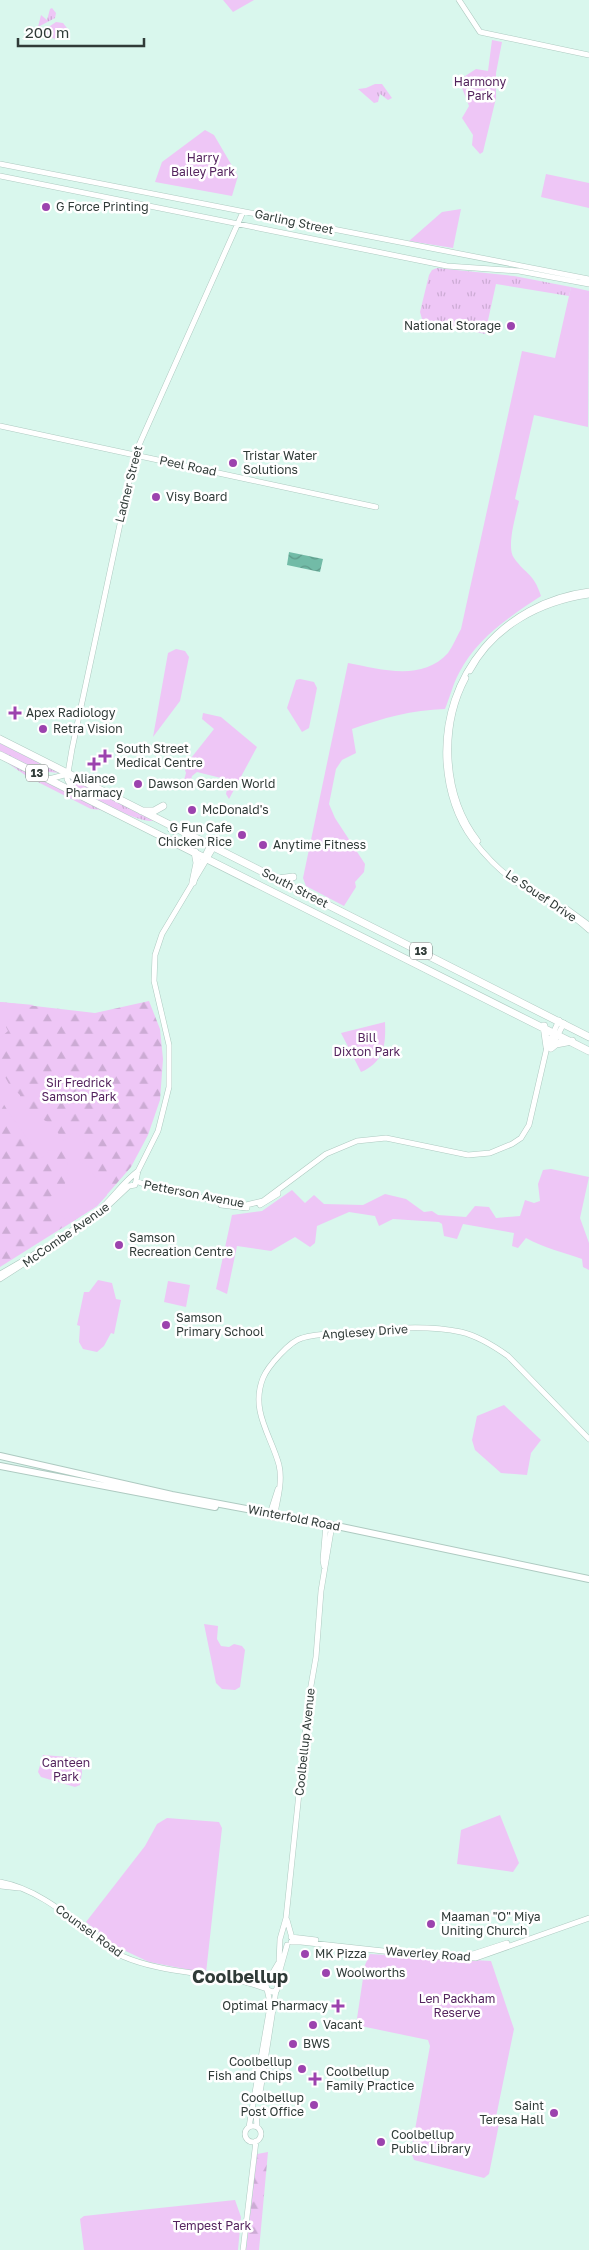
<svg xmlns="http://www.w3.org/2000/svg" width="589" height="2250" font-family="'Golos Text',sans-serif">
  <defs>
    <pattern id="grass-tufts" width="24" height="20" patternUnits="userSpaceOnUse" patternTransform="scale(1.25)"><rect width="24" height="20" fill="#eec6f6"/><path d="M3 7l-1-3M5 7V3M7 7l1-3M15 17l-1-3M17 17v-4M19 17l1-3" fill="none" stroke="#ccabd4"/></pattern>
    <pattern id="forest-firs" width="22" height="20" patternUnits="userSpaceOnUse" patternTransform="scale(1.25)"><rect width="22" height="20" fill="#eec6f6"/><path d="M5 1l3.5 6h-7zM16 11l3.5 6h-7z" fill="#ccabd4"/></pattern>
    <pattern id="water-waves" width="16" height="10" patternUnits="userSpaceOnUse" patternTransform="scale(1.25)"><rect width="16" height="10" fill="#72bba7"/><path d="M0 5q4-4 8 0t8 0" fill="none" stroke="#5e9989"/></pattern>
  </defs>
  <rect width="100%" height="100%" fill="#d9f7ed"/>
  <path fill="url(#grass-tufts)" d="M52,8L56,13L55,18L38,27L41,15L47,20L50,9Z
    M56,22L63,23L70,32L62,40L46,37L47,28Z
    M375,84H382L392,98L388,100L380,94L378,102L374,103L358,89L366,88Z
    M437,268L514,276L571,287L569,296L496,284L485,334L422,319L420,312L429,275L432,270Z
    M0,743L59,772L60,773L39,771L0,752Z
    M0,758L134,825L101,810L91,809L28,777Z
    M69,778L152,819L153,821C137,823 74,791 69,778Z"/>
  <path fill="url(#forest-firs)" d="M149,1001L160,1029L163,1059L160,1100L148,1135L131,1167L97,1206L0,1267V1002L95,1013Z
    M268,2152L259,2250H246L257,2154Z"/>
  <path fill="#eec6f6" d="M223,0H254L233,12Z
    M492,40L502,42L496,73V98L483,152L480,154L472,145L473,135L462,118L469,106L459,80L476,69L488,71Z
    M205,130L214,135L238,176L232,196L155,182L162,162Z
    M546,174L589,183V208L541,197Z
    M461,209L453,248L409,241L442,212Z
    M571,287L589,291L588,427L534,415L515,499L519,501C516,515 506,547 514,558C527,576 533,572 541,596C509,617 477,638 459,673C453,684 450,697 445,709C412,710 383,718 352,729L356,753L342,760L336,769L329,804L335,818L365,864L364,872L355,882L356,887L344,906L306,886L303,878L348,663C380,669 422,682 448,653C453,646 457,636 461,629L522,351L555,358Z
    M176,649L185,651L189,657L180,701L153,737L168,653Z
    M300,679L314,682L317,688L309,728L302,732L287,708L296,680Z
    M203,713L221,717L257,747L229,799L226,794L229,780L197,772L192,776L189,788L183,784L186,773L184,767L214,729L202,719Z
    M0,1002L34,1005L12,1016L5,1025L8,1031L0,1038Z
    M385,1022C386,1045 384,1062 361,1072L341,1033Z
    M0,1062L4,1066L5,1077L9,1084L20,1095L22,1108L53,1125L63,1141L69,1138L71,1133L79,1134L89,1148L79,1162L89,1167L88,1170L100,1181L107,1195L97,1206L61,1229L65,1221L62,1214L46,1206L44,1202C48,1197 53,1196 58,1192C71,1183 70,1163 63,1150L48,1151L43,1158C39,1155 1,1103 0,1097C0,1087 0,1073 0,1062Z
    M551,1169L589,1177L580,1218L589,1243V1270L583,1267L582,1259C563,1252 544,1248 526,1238L518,1248L512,1246L514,1233L463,1224L457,1239L444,1236L442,1224L439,1222L393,1219L379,1226L375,1216L349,1212L317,1226L315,1243L310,1247L295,1237L271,1251L237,1246L227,1294L216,1289L232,1215L262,1211L292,1190L305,1203L314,1195L324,1204L363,1205L385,1194L406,1199L424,1212L432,1211L438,1215L466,1217L475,1206L489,1207L496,1218L520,1216L525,1200L534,1203L540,1201L538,1184L543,1170Z
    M98,1280L112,1283L116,1299L121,1300L114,1334L111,1333L104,1346L97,1352L83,1349L79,1342L80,1326L77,1325L84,1292H89Z
    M168,1281L190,1285L186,1307L164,1302Z
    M504,1405L541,1440L531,1453L527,1475L501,1473L475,1450L472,1440L477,1416Z
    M204,1624L218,1626L217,1639L221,1646L229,1647L234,1644L242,1646L245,1650L240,1687L235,1690L222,1689L216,1683Z
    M43,1755L80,1758L82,1772L80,1785L75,1787L41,1777L38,1772Z
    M500,1815L519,1863L513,1872L457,1864L461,1830Z
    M167,1818L219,1822L222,1828L206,1973L149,1962L115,1946L86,1922L145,1846L157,1824Z
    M370,1954L491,1961L514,2029L496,2117L500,2119L489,2174L484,2178L414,2160L411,2152L430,2046L428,2040L356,2025L365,1965Z
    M235,2200L241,2217L238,2250H84L80,2219L84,2216Z"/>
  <path fill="url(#water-waves)" d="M289,552L323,559L320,572L287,565Z"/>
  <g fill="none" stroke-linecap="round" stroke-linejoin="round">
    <path stroke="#72bba7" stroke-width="1" d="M168,831L176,836"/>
    <g stroke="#aecac1" stroke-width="6">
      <path id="minor" d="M459,0L480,32L589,55
        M0,164L589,279
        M0,176L447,266L519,271L589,284
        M0,426L376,507
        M589,591C503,602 441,675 446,762C448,790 456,817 473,840C484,854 498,869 513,880C538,897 567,909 589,930
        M470,671C494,626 541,602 589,595
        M466,678C440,727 443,796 478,841
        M49,779L68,774
        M74,792L67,779L72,749L135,454L243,212
        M198,870L210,845
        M567,909L589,925
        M552,1046L564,1023
        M136,1181L154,1188L242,1206L263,1201L326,1154L357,1141L386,1138L468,1155L490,1153L512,1144L521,1138L529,1125L547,1047L559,1020
        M221,1205L247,1208
        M260,1205L278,1194V1191
        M0,1274C32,1256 66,1236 95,1214C111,1201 122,1183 138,1171
        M0,1279L96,1217L129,1186L135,1185L138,1171L158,1131L169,1087V1045L154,981L155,955L162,934L214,847
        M269,1517L278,1489
        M274,1518C277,1501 283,1482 279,1465C271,1435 250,1411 263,1378C268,1366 290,1341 302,1338C315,1334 330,1334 343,1333C382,1329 423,1324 461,1332C478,1336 494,1346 508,1356L589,1439
        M324,1566L323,1560L326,1524
        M0,1882C38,1889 68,1916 98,1938C106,1944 114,1952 122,1956C168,1976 220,1971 267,1989
        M1,1886L19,1888
        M287,1920L292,1938
        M291,1937L316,1940
        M291,1942H301L429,1956L476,1958L589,1918
        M470,1955L507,1943
        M269,1979L279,1962L280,1939L286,1918L309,1697L316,1657L321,1591L332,1525
        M277,1981L287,1945
        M250,1982L267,1981
        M260,2093L276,1990
        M256,2112L257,2127
        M245 2134a8 8 0 1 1 16 0a8 8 0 1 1-16 0Z
        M249,2127L269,2012V1998L266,1985L269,1979L277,1981V1990L272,1992L268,1990
        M243,2250L256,2141"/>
    </g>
    <g stroke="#aecac1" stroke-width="8">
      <path id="major" d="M0,1456L172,1495L332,1525L589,1579
        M0,1466L215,1507"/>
    </g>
    <g stroke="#aecac1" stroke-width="8">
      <path id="highway" d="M0,739L589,1037
        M0,755L589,1051
        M142,811H154L163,806
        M278,879L293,877
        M193,882L197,863L195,852
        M544,1026L547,1047
        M551,1048L556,1044L572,1041"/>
    </g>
    <use href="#minor" stroke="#fff" stroke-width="5"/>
    <use href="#major" stroke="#fff" stroke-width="6"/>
    <use href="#highway" stroke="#fff" stroke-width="7"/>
  </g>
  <g fill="#9c43ae" stroke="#fff" stroke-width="2">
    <circle cx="46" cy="207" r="5"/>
    <circle cx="511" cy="326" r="5"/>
    <circle cx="233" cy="463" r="5"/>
    <circle cx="156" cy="497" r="5"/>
    <path d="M12.5 705.5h5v5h5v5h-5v5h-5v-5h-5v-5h5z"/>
    <circle cx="43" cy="729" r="5"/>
    <path d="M102.5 748.5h5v5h5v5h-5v5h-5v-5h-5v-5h5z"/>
    <path d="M91.5 756.5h5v5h5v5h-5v5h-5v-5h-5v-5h5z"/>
    <circle cx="138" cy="784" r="5"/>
    <circle cx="192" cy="810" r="5"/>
    <circle cx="242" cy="835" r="5"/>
    <circle cx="263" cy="845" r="5"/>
    <circle cx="119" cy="1245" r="5"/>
    <circle cx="166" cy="1325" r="5"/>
    <circle cx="431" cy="1924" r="5"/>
    <circle cx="305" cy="1954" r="5"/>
    <circle cx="326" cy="1973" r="5"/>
    <path d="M335.5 1998.5h5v5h5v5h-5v5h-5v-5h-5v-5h5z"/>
    <circle cx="313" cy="2025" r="5"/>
    <circle cx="293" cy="2044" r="5"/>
    <circle cx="302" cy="2069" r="5"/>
    <path d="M312.5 2071.5h5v5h5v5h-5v5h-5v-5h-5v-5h5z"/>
    <circle cx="314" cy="2105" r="5"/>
    <circle cx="554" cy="2113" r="5"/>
    <circle cx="381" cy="2142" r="5"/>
  </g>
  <g text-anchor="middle" stroke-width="5" stroke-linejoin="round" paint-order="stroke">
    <g fill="#fff" stroke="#6e7674" stroke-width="1">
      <rect x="26" y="764.5" width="22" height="17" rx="4"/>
      <rect x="410" y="942.5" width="22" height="17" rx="4"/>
    </g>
    <g font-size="11" font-weight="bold" fill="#303b38">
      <text x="37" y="777">13</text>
      <text x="421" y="955">13</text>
    </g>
    <g font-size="12" fill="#54245e" stroke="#fff">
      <text x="480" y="86">Harmony<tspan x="480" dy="14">Park</tspan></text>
      <text x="203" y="162">Harry<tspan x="203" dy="14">Bailey Park</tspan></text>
      <text x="367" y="1042">Bill<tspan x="367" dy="14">Dixton Park</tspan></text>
      <text x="79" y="1087">Sir Fredrick<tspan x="79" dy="14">Samson Park</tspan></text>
      <text x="66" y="1767">Canteen<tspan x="66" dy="14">Park</tspan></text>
      <text x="457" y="2003">Len Packham<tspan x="457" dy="14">Reserve</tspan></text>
      <text x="212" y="2230">Tempest Park</text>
    </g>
    <g font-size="12" fill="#303b38" stroke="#fff" text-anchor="start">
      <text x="56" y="211">G Force Printing</text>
      <text x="501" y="330" text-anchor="end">National Storage</text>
      <text x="243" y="460">Tristar Water<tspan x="243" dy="14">Solutions</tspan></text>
      <text x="166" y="501">Visy Board</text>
      <text x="26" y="717">Apex Radiology</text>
      <text x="53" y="733">Retra Vision</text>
      <text x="116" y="753">South Street<tspan x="116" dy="14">Medical Centre</tspan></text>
      <text x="94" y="783" text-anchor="middle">Aliance<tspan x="94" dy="14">Pharmacy</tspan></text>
      <text x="148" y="788">Dawson Garden World</text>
      <text x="202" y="814">McDonald's</text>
      <text x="232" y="832" text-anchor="end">G Fun Cafe<tspan x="232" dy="14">Chicken Rice</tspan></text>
      <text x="273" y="849">Anytime Fitness</text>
      <text x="129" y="1242">Samson<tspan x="129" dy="14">Recreation Centre</tspan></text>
      <text x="176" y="1322">Samson<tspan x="176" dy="14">Primary School</tspan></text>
      <text x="441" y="1921">Maaman "O" Miya<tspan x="441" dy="14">Uniting Church</tspan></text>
      <text x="315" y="1958">MK Pizza</text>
      <text x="336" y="1977">Woolworths</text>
      <text x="328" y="2010" text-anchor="end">Optimal Pharmacy</text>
      <text x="323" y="2029">Vacant</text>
      <text x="303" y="2048">BWS</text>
      <text x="292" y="2066" text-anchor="end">Coolbellup<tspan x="292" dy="14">Fish and Chips</tspan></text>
      <text x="326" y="2076">Coolbellup<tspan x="326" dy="14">Family Practice</tspan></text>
      <text x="304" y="2102" text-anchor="end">Coolbellup<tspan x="304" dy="14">Post Office</tspan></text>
      <text x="544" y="2110" text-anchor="end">Saint<tspan x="544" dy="14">Teresa Hall</tspan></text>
      <text x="391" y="2139">Coolbellup<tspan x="391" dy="14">Public Library</tspan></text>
    </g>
    <g font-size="12" fill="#303b38" stroke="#fff">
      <text transform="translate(294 222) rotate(12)" y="4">Garling Street</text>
      <text transform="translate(188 466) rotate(12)" y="4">Peel Road</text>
      <text transform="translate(129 484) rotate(-76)" y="4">Ladner Street</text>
      <text transform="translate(295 888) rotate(27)" y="4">South Street</text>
      <text transform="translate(541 896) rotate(34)" y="4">Le Souef Drive</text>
      <text transform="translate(194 1194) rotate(11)" y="4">Petterson Avenue</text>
      <text transform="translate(66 1235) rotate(-35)" y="4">McCombe Avenue</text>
      <text transform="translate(365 1332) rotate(-4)" y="4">Anglesey Drive</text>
      <text transform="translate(294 1518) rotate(11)" y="4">Winterfold Road</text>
      <text transform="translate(305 1742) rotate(-84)" y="4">Coolbellup Avenue</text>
      <text transform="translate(89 1931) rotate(36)" y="4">Counsel Road</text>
      <text transform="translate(428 1954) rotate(4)" y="4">Waverley Road</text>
    </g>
    <g font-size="18" font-weight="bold" fill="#303b38" stroke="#fff">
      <text x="240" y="1983">Coolbellup</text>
    </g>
  </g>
  <path d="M18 38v8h126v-8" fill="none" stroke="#303b38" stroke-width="2.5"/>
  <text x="25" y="38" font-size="15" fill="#303b38" stroke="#ffffff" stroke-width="4" paint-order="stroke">200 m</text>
</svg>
